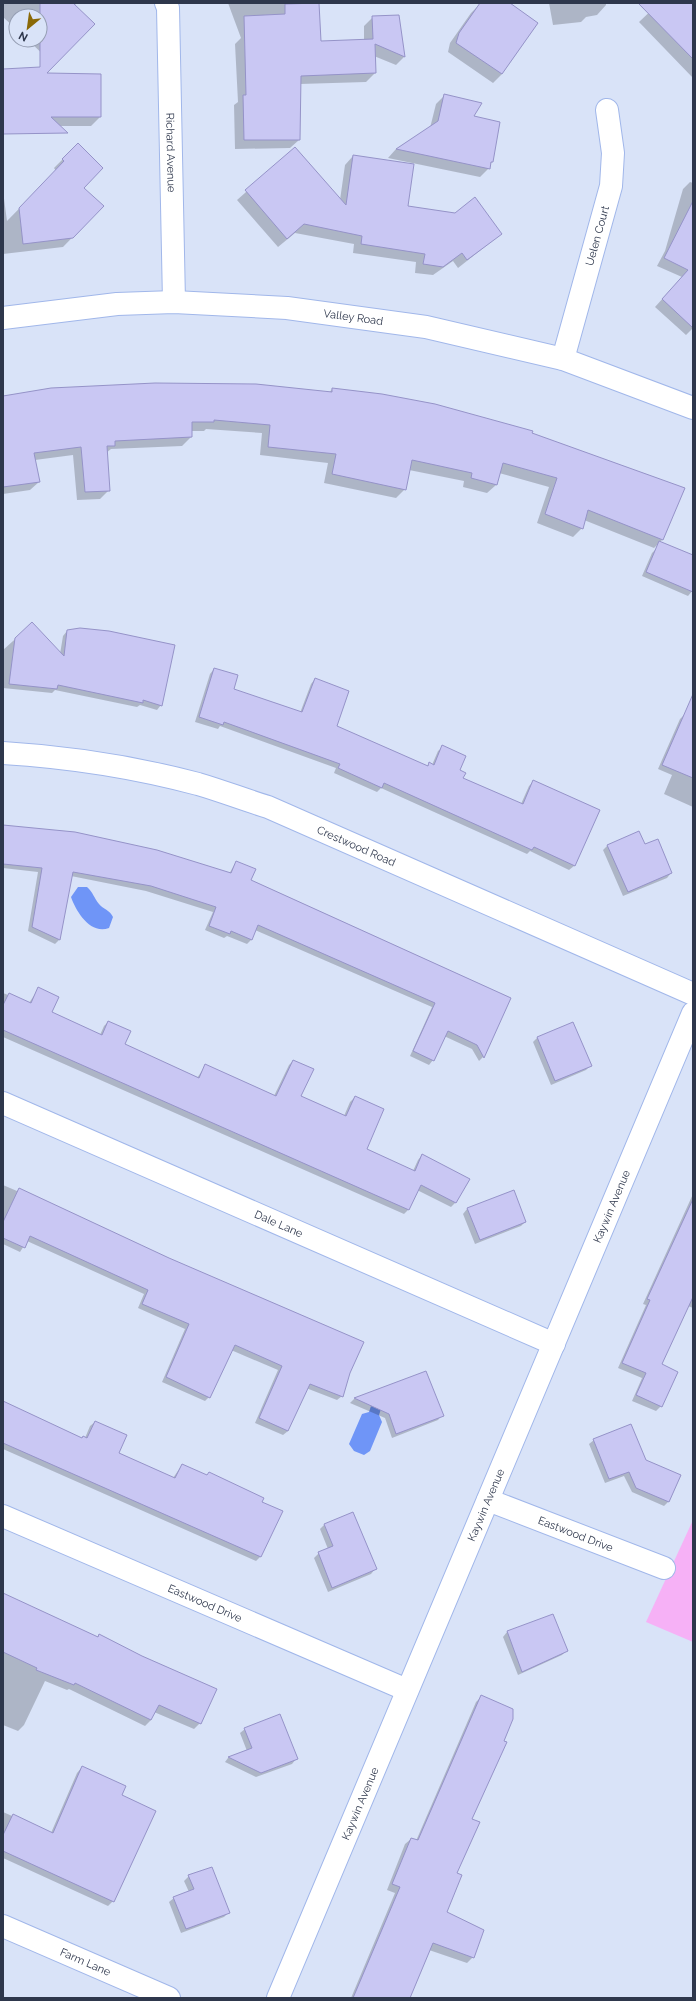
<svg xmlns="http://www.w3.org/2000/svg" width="696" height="2001" font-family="Raleway,sans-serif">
  <rect width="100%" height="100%" fill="#d9e3f8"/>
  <path fill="#f6b1f6" d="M693,1520V1642L646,1622Z"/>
  <path fill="#6f95f7" d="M78,887H87C93,892 94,898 99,904C103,909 110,910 113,917L109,928C90,935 76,911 71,897Z
    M371,1406L381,1409L379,1415L382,1422L370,1451L364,1455L354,1451L349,1444L362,1414L369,1412Z"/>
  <path fill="#0003" d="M3,3H76L54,65L28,40H40V16H16V29L3,17Z
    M228,3H318L320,42L364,41V26L373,17L404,57L396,65L374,56L375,73L366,82L300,84L299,140L290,148L235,149L234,105L238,102L235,44L241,38Z
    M508,3L537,24L502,74L493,83L448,52L450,43L471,13L480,4Z
    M549,3H606V5L597,15L586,17L581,22L553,25Z
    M659,3H693V78L639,22Z
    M100,90V117L91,126H32Z
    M444,96L472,116L492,161L489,168L480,177L388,158L396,149L430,128L436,104Z
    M78,144L82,188L102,207L63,247L3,254V191L7,221L56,171L54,168Z
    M295,149L340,200L345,165L353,156L407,207L501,234L458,268L453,261L433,275L415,273L416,262L353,253L354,244L295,233L278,247L237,200Z
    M690,182L693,183V328L686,335L655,307L682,277L657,266L665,251L683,189Z
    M332,389L531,434L662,540L654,548L584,520L582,528L573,537L537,523L549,487L499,473L496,485L487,493L463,487L464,481L409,470L405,489L396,498L324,483L328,463L260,455L262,433L206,429L204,431H191V437L182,446L111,449L106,453L109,490L100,499L77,500L73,455L35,460L39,482L30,490L3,494V396L329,393Z
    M657,548L693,556V590L688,596L642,576L652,553Z
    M32,624L60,654L63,636L67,631L161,705L157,710L140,705L137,707L55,690L52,693L3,688V650Z
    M214,669L232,690L300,713L311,684L315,679L335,727L426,767L429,764L432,765L438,751L443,747L462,778L521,804L529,786L533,782L599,810L574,866L569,870L530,851L527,854L381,788L377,792L334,773L336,768L220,726L218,729L195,722L210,674Z
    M685,714L693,718V807L664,794L672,775L658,769L680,719Z
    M3,826L229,874L236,862L250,881L510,998L483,1057L479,1061L472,1049L444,1036L433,1060L429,1065L410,1056L432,1007L255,930L251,940L247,944L227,936L224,938L205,930L213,912L146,891L71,876L59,940L55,944L28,931L38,872L3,868Z
    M608,845L644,846L671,873L667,878L623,896L603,850Z
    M39,988L50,1013L100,1035L104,1026L108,1022L124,1044L197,1078L206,1065L274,1096L289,1065L293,1061L300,1096L344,1116L350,1102L355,1097L366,1149L413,1171L418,1160L422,1155L468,1179L455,1203L451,1207L417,1190L408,1210L404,1214L3,1037V993L29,1003Z
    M573,1023L590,1066L586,1070L551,1085L533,1042L537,1038Z
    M3,1185L17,1191L19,1189L349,1372L342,1396L337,1400L306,1388L288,1431L283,1435L255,1423L278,1370L231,1350L209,1397L205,1401L162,1382L185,1329L138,1308L144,1294L27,1241L20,1252L3,1244Z
    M513,1191L525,1222L521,1226L475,1244L463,1214L467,1209Z
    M693,1194V1308L688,1306L661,1365V1406L656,1411L632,1401L642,1378L618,1368L646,1305L643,1304Z
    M426,1372L442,1415L438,1420L392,1438L385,1418L350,1403L354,1399Z
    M3,1403L82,1439L85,1438L90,1426L95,1422L118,1453L173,1478L182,1465L261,1502V1556L256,1561L3,1449Z
    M594,1440L645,1461L669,1501L664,1506L632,1492L624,1476L605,1483L589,1444Z
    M324,1525L375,1569L371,1574L328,1592L314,1558L319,1553L328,1549L320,1529Z
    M3,1595L97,1637L99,1635L200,1723L194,1729L154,1712L151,1720L145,1726L69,1689L67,1690L45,1681L24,1725L18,1731L3,1725Z
    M553,1615L566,1651L562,1655L518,1675L503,1637L507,1632Z
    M482,1696L471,1819L446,1913L473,1957L467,1963L429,1950L409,1998H351L395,1893L387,1890L405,1844L411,1839L416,1841L476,1702Z
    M245,1729L296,1759L292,1764L256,1777L225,1762L228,1758L247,1751L240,1733Z
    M82,1767L113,1901L108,1906L3,1858V1812L51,1833L77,1773Z
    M189,1876L228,1913L224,1917L181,1933L169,1902L174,1898L189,1892L184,1881Z"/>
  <path fill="#c9c7f3" stroke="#9593c8" d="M40,3H73L95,24L47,73L101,74V117H51L68,133L3,134V69L40,67Z
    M319,3L321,41L373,39L372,16L399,15L405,57L375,44L376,73L301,76L300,140H244L243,95H246L244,16L285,14V4Z
    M480,3H510L538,23L502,74L456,43L459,33Z
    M638,3H693V59Z
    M444,94L482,103L474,116L500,122L493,162H491L490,169L396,149L438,121Z
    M78,143L103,168L84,188L104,206L73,238L23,244L19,208L64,161L62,159Z
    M295,147L346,205L353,155L414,164L408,206L455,213L475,197L502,234L467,260L462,253L443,267L423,264L425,254L361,244L362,236L304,224L287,239L245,190Z
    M693,201V328L662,299L688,270L664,258Z
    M155,383L256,384L332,392V388L382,394L435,404L533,431L532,433L685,488L663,540L588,510L583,529L545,514L557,478L503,463L497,485L471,478L472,473L412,460L406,490L332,474L336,454L268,447L270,425L214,420V422H192V437L115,441V446H107L110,491L85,492L81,447L34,453L40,482L3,487V396L51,388Z
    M659,541L693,555V592L646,572Z
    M32,622L64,656L67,630L80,628L109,631L175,645L162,706L143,700V703L58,685L57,689L9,684L15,638Z
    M214,668L238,675L234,689L302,712L315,678L349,691L337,726L428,766L429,762L434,765L442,745L466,756L460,770L466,773L463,778L523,804L533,780L600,810L575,866L534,847L532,850L384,783L382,788L338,768L340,764L224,722L223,725L199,717Z
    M693,694V778L662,765Z
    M3,825L75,832L157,850L231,873L236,861L256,869L251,880L511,998L484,1058L477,1045L448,1031L434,1061L413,1051L435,1003L258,925L252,940L231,931L230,934L209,926L216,907L151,886L73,872L60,940L32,927L42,868L3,864Z
    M639,831L645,844L658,839L672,873L628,892L607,845Z
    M38,987L59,997L52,1012L102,1035L108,1021L131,1031L125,1044L199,1078L205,1064L276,1096L293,1060L314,1069L301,1096L346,1116L355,1096L384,1109L367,1149L415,1171L422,1154L470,1179L456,1203L421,1185L409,1210L3,1030V1005L9,993L31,1003Z
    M573,1022L592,1066L555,1081L537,1037Z
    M19,1188L169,1258L364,1342L350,1373L343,1397L310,1384L288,1431L259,1418L282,1366L235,1345L210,1398L166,1377L189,1324L142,1304L148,1290L30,1236L25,1248L3,1238V1222Z
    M514,1190L526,1222L480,1240L467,1208Z
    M693,1199V1297L662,1364L678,1372L662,1407L636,1395L646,1373L622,1363L650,1300L647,1299Z
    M426,1371L444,1416L396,1434L389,1414L354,1398Z
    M3,1401L82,1438L83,1436L87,1438L95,1421L127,1435L119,1453L175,1478L182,1464L207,1475L209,1472L264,1498L262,1502L283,1511L261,1557L3,1443Z
    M631,1424L646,1460L681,1475L669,1502L636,1488L629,1472L609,1479L593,1439Z
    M353,1512L377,1569L332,1588L318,1552L333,1546L324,1524Z
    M3,1593L98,1637L99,1634L142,1656L217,1689L201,1724L159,1705L151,1720L75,1683L74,1685L36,1670L37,1668L3,1652Z
    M553,1614L568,1651L522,1672L507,1631Z
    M481,1695L513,1709V1719L504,1741L507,1742L472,1819L480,1822L457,1873L462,1875L447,1912L484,1930L474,1958L433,1943L410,1998H353L400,1887L392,1884L411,1838L418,1840Z
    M280,1714L298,1759L261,1773L228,1757L252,1748L244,1728Z
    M82,1766L126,1786L122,1795L156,1811L114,1902L3,1851V1835L13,1814L53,1833Z
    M212,1867L230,1913L186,1929L173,1897L194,1889L188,1875Z"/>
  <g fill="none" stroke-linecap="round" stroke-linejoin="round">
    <g stroke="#a1b7ea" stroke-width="24">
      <g id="street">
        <path id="s1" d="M166,3L168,8L174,302"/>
        <path id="s2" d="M3,318L117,304L174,302L287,308L426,327L563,359L693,408"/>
        <path id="s3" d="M563,359L611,186L613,153L607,110"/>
        <path id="s4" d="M3,753C69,757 134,767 198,784C222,791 245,800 268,807L693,994"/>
        <path id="s5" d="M3,1103L554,1344"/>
        <path id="s6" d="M488,1500L664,1568"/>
        <path id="s7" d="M3,1516L407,1690"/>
        <path id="s8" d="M3,1926L169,1998"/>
        <path id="s9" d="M278,1998L693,1013"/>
      </g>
    </g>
    <use href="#street" stroke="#fff" stroke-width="22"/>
  </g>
  <g text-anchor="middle" stroke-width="3" stroke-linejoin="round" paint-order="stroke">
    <g font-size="11" fill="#2e374c" stroke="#d9e3f8">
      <text dy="4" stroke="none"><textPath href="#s1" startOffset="150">Richard Avenue</textPath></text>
      <text dy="4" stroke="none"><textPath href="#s3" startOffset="128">Uelen Court</textPath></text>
      <text dy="4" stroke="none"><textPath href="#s2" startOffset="352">Valley Road</textPath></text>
      <text dy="4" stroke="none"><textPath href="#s4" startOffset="368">Crestwood Road</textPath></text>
      <text dy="4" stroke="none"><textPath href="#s9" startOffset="859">Kaywin Avenue</textPath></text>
      <text dy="4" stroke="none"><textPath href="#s5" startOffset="301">Dale Lane</textPath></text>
      <text dy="4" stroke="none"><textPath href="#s9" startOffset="535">Kaywin Avenue</textPath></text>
      <text dy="4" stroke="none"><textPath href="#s6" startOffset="94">Eastwood Drive</textPath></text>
      <text dy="4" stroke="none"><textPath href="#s7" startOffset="220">Eastwood Drive</textPath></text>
      <text dy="4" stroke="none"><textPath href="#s9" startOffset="211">Kaywin Avenue</textPath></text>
      <text dy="4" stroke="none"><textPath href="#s8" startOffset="90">Farm Lane</textPath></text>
    </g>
  </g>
  <rect width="696" height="2001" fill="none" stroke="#2e374c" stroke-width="8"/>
  <g transform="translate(28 28) rotate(209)"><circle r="19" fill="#d9e3f8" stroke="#959eb3"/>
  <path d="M0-3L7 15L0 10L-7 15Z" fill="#8a6907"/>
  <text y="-6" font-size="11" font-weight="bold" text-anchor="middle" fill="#2e374c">N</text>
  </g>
</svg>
